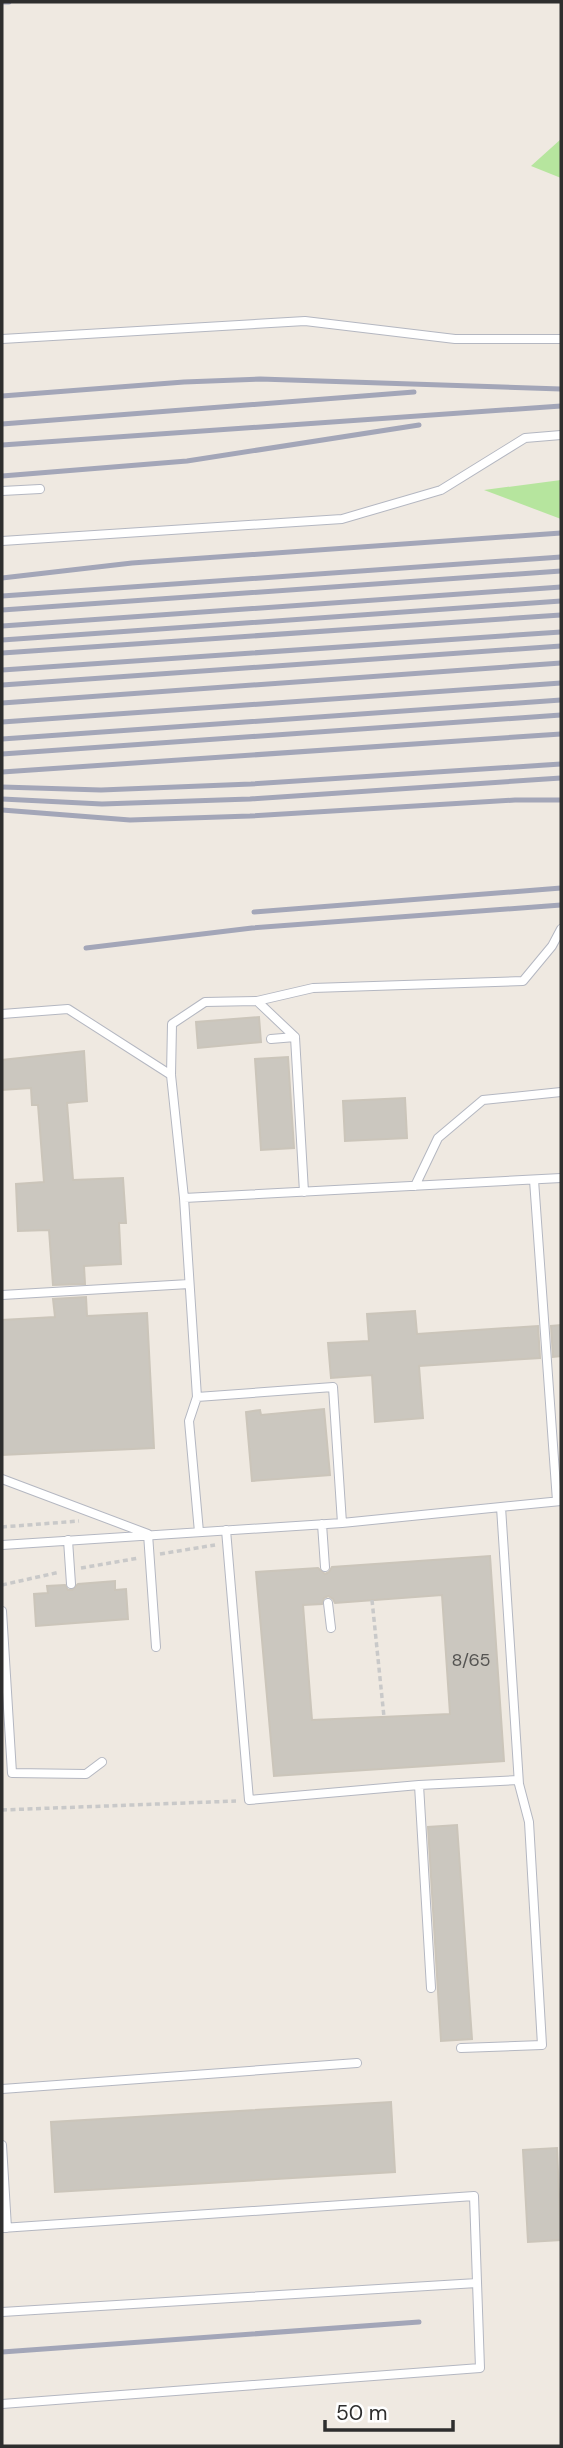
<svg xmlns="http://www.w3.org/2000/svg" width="563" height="2448" font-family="'DM Sans',sans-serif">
  <rect width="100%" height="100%" fill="#efe9e1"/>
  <path fill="#b6e59e" d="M561,139V178L531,166Z
    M561,480V519L484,490Z"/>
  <path fill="#cbc7bf" stroke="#cbc5ba" stroke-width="2" fill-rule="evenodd" d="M259,1017L261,1042L198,1048L196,1022Z
    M84,1051L87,1101L67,1103L73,1180L123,1178L126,1223H119L121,1264L84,1266L85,1284L53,1285L49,1230L18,1231L16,1184L44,1182L38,1105H32L31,1088L2,1090V1060Z
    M288,1057L294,1148L261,1150L255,1059Z
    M405,1098L407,1138L345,1141L343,1101Z
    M86,1297L87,1316L147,1313L154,1448L2,1455V1320L55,1317L53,1299Z
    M415,1311L417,1334L538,1326L540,1358L419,1366L423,1418L375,1422L372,1375L331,1378L328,1343L369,1341L367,1314Z
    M561,1325V1356L553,1357L551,1326Z
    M324,1409L330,1475L252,1481L246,1412L260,1410L261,1415Z
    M490,1556L504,1761L274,1776L256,1572L318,1568L325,1574L329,1572L332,1567ZM442,1595L450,1714L312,1720L303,1605L322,1604L324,1598L328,1596L333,1599L335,1603Z
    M115,1581V1590L126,1589L128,1619L36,1626L34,1594L48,1593L47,1586L65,1585L68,1590H72L78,1584Z
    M457,1825L472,2039L441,2041L428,1827Z
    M391,2102L395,2172L55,2192L51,2122Z
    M557,2148L561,2240L528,2242L523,2150Z"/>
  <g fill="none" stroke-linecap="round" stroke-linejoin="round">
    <g stroke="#b4b7c1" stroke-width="10">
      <path id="service" d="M2,339L305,321L455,339H561
        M2,491L40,489
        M2,541L342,519L441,490L525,438L561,435
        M257,1001L313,988L523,981L552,946L561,929
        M2,1014L68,1009L171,1075
        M271,1039L295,1037L304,1192
        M534,1180L557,1501
        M415,1186L438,1138L483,1100L561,1092
        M184,1198L561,1178
        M2,1295L189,1284
        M197,1397L333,1387L342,1523
        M2,1479L148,1534L156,1647
        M501,1507L561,1501
        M322,1524L325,1567
        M226,1530L249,1800L419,1785L518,1780
        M199,1532L189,1421L197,1397L184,1198L171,1075L172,1024L205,1002L257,1001L295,1037
        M68,1540L71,1584
        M2,1545L342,1523L501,1507L519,1784L529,1822L542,2045L461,2048
        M328,1603L331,1628
        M2,1611L12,1773L86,1774L102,1762
        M419,1785L431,1988
        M2,2089L357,2063
        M2,2145L7,2228
        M2,2228L474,2196L480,2368L2,2404
        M2,2312L477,2283"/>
    </g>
    <path stroke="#c9c9c9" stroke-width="3.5" stroke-dasharray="5 3.5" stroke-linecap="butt" d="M2,1527L79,1521
      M160,1554L215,1545
      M81,1568L139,1558
      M2,1585L60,1572
      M372,1600L384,1717
      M2,1810L236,1801"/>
    <use href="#service" stroke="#fff" stroke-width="8"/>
    <path stroke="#a3a6b8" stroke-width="5" d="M2,2H9
      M2,396L184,382L260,379L561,389
      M2,424L414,392
      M2,445L561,406
      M2,476L187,461L419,425
      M2,578L132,563L561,533
      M2,596L561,557
      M2,610L561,571
      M2,626L561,587
      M2,640L561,601
      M2,653L561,615
      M2,670L561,632
      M2,685L561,646
      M2,703L561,663
      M2,722L561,683
      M2,739L561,700
      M2,754L561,715
      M2,772L561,734
      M2,787L101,790L251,784L561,764
      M2,799L102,804L250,799L561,778
      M2,810L130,820L250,816L515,800H561
      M254,912L561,888
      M86,948L252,928L561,905
      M2,2352L419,2322"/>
  </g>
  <g text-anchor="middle" stroke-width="6" stroke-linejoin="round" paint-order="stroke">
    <g font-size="18" fill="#555452">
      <text x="471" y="1666">8/65</text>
    </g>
  </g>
  <rect width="563" height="2448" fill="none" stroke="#2e2e2e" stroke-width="7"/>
  <path d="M325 2420v10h128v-10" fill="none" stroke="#2e2e2e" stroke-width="3.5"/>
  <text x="336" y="2420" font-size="21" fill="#2e2e2e" stroke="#ffffff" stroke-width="5" paint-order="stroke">50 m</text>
</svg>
